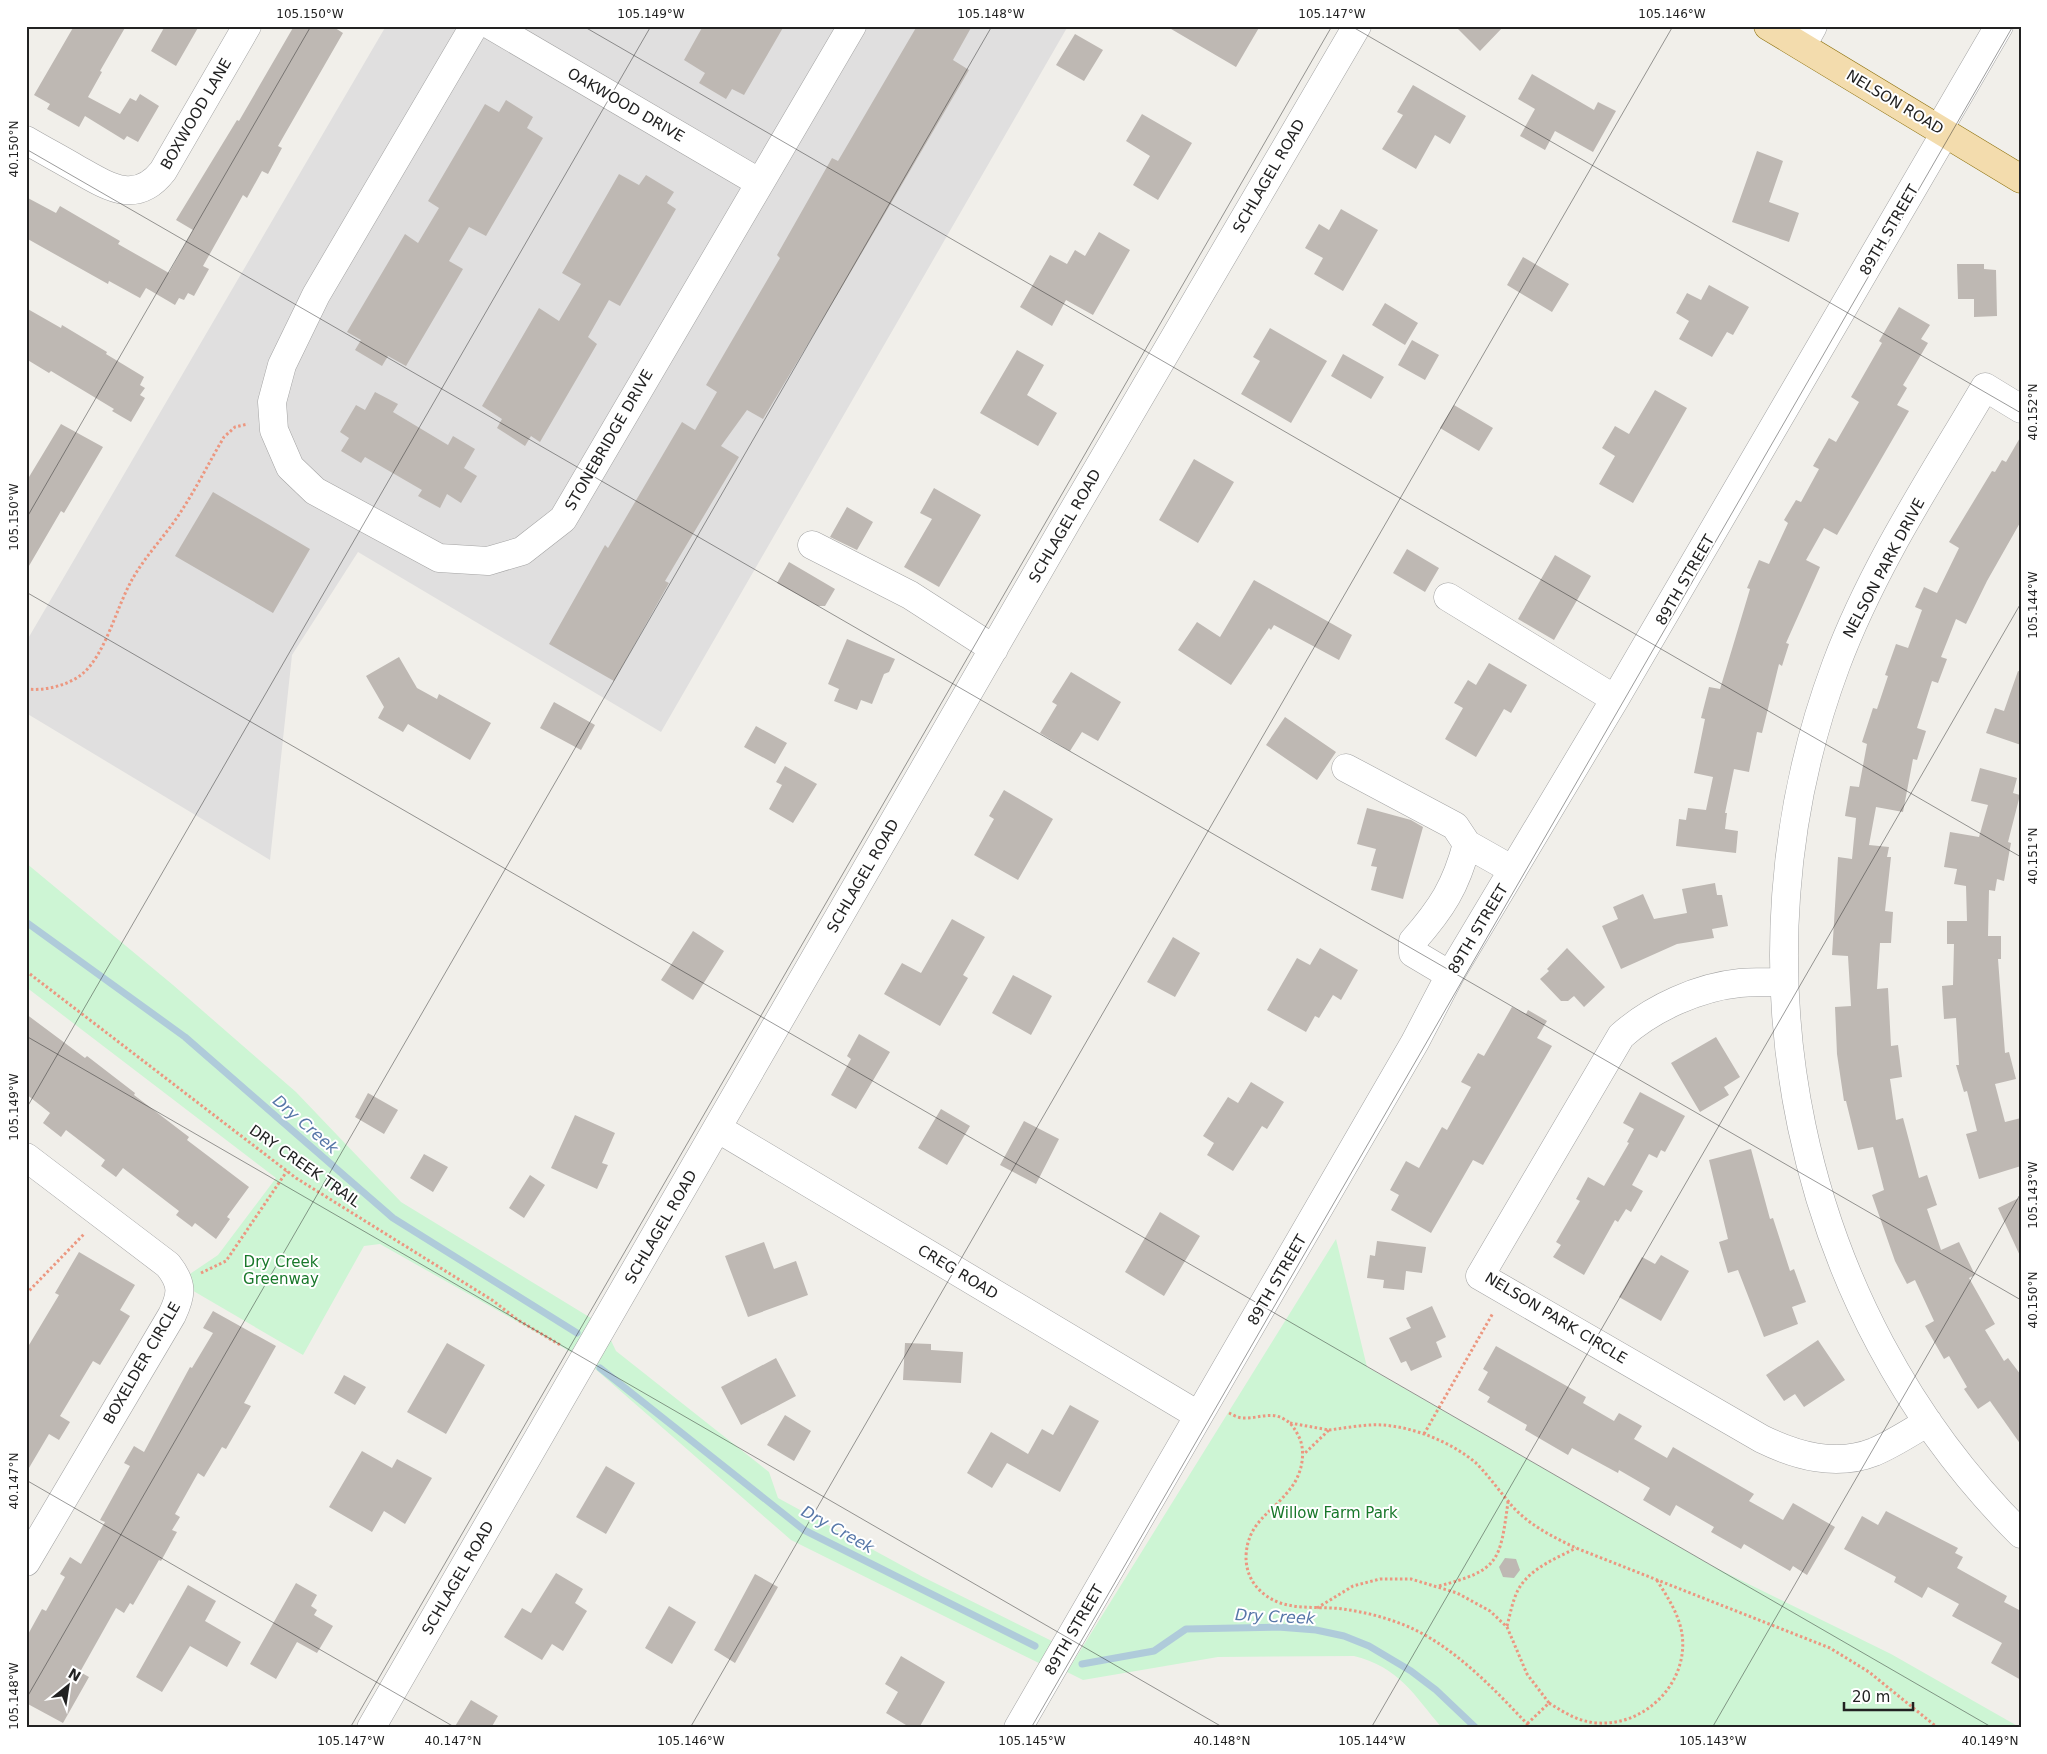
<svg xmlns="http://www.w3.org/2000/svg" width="2047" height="1754" font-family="'DejaVu Sans',sans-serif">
  <rect width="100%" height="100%" fill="#f1efea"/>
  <path fill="#e0dfdf" d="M386,26H1068L661,732L358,552L292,655L270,860L26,713V642Z"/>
  <path fill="#cdf5d4" d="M26,863L173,985L296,1092L401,1202L604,1326L616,1351L769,1472L778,1498L923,1577L1064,1647L1051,1669L791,1540L585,1360L380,1244L364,1246L303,1355L178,1282L218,1255L276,1178L26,987Z
    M1336,1239L1367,1367L1712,1566L1891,1654L2021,1728H1442C1414,1695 1399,1667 1354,1656L1218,1657L1083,1680L1067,1672Z"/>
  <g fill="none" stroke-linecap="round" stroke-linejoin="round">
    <path stroke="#afcbda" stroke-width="7" d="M26,922L185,1037L393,1218L577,1333
      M600,1368L804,1530L1035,1646
      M1082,1664L1154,1651L1186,1629L1278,1627L1316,1630L1344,1636L1369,1646L1411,1671L1436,1690L1476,1728"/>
  </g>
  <path fill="#beb8b3" d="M74,26H126L100,71L102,72L88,97L120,114L130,98L136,101L140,94L159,106L138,142L127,136L124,140L85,116L79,127L47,109L50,104L34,95Z
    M165,26H199L176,66L151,51Z
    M294,26H332L343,33L278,146L282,148L268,174L262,171L247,198L243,195L203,266L209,269L194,296L188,293L184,300L179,298L175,305L146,288L140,298L109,281L108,284L26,238V197L56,213L60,206L120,241L118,244L169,273L193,230L176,220L237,120L239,121Z
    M703,26H784L744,95L732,89L726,99L699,83L705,73L684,60Z
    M917,26H972L953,60L969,70L839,292L763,419L747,410L721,446L739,457L665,581L669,583L614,681L549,644L605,545L608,548L682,422L695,430L717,392L706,385L780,258L777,255L832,158L838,161Z
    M1166,26H1260L1236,67Z
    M1455,26H1504L1480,51Z
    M1075,34L1103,50L1084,81L1056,65Z
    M1532,74L1594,110L1598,102L1616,111L1593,152L1555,131L1545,150L1520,136L1535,109L1518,99Z
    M1413,85L1466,116L1450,144L1435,135L1416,169L1382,149L1403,115L1397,112Z
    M506,100L533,117L527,128L543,138L486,236L469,227L449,261L463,269L406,366L388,356L382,366L355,350L361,340L347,332L405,234L418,243L439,208L428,201L485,104L499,112Z
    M1142,114L1192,143L1158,200L1133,185L1150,156L1126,141Z
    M1757,151L1783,161L1769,202L1799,213L1789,242L1732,222Z
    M619,174L639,185L646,175L674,192L667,203L676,209L620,306L609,300L588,337L597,344L540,442L531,436L525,446L497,428L502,419L482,406L539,308L559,321L581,284L562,273Z
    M1341,209L1378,230L1343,291L1314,274L1323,258L1305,248L1319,224L1329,230Z
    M1099,232L1130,250L1093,315L1066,300L1052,326L1020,307L1050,255L1067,264L1075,250L1085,256Z
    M1523,257L1569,284L1552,312L1507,285Z
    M1957,264H1984V269L1996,270L1997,316L1974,317V299H1958Z
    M1709,285L1749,307L1733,335L1727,332L1712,357L1679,339L1689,321L1676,313L1687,293L1701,300Z
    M1385,303L1418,323L1405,345L1372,325Z
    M1899,307L1930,325L1921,339L1928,343L1903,385L1907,388L1897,405L1909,411L1837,535L1824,528L1806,560L1820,567L1786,643L1789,644L1782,666L1779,664L1762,733L1757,732L1749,772L1734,769L1725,813H1727L1725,829L1738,831L1736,853L1676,846L1679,819L1686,820L1688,808L1706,810L1713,777L1694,773L1705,719L1701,718L1709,687L1720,689L1750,589L1747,588L1759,560L1769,564L1788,523L1784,520L1796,500L1801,502L1819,469L1813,466L1829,438L1836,442L1859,402L1851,397L1882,343L1879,341Z
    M26,308L61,328L62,325L107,352L106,354L144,377L140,385L145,388L140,395L145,398L131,422L112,411L114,409L51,371L49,373L26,359Z
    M1270,328L1327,361L1291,423L1241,394L1260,361L1253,357Z
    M1412,340L1439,355L1425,380L1398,365Z
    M1017,350L1044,365L1027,395L1057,413L1038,446L980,413Z
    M1343,354L1384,377L1371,399L1331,376Z
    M1655,390L1687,408L1633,503L1599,484L1615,456L1602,448L1615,426L1629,434Z
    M375,392L398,404L393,412L448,445L453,436L475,449L464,468L477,476L461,503L447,494L440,508L418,496L422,490L365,457L361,463L341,451L349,438L340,432L356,405L365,410Z
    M1454,405L1493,428L1479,451L1440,428Z
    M61,424L103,447L64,513L61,511L26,571V482Z
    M2021,436V521L1987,581L1966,624L1956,619L1941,657L1947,659L1938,683L1932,681L1917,728L1926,731L1917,760L1913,759L1903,812L1876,807L1869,845L1889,847L1887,857H1891L1885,911L1893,912L1891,943H1880L1877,989L1888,988L1891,1046L1898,1045L1902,1077L1890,1079L1896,1120L1903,1118L1919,1178L1927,1175L1937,1205L1927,1209L1941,1250L1959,1242L1975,1275L1969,1278L1995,1324L1985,1330L2004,1361L2008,1358L2021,1375V1445L1990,1401L1978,1409L1964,1389L1967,1387L1949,1356L1944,1359L1925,1326L1934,1321L1915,1280L1907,1284L1895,1261L1872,1195L1884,1190L1873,1147L1858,1150L1846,1101H1844L1837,1054L1835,1007L1851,1006L1848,956L1832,955L1838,857L1852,859L1856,818L1845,816L1850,786L1859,787L1867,744L1862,742L1873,708L1877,709L1888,676L1885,675L1896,644L1908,648L1922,610L1915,607L1924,587L1937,593L1959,548L1949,542L1992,471L1995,472L2002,460L2006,462Z
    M1194,459L1234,482L1198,543L1159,520Z
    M934,488L981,515L939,587L904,567L932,519L920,513Z
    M213,492L310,549L273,613L175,556Z
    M847,507L873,522L857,550L830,537Z
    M1407,549L1439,568L1425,592L1393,573Z
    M1555,555L1591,576L1554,640L1518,619Z
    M789,562L835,589L825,606H818L777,583Z
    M1254,580L1352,635L1339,660L1274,625L1271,630L1269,628L1231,685L1178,650L1197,622L1220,637Z
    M847,639L895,659L889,672L884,674L872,704L861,700L857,710L834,701L839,689L828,684Z
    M399,657L417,688L437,699L439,694L491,723L470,760L408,724L403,732L378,718L384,707L366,676Z
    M1489,663L1527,685L1511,713L1504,709L1476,757L1445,739L1463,708L1454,703L1468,680L1476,685Z
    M2018,671L2021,672V745L1986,733L1995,708L2004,711Z
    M1071,672L1121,702L1098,741L1082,732L1070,751L1040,733L1057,705L1052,702Z
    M554,702L595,725L581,750L540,728Z
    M1285,717L1336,752L1317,780L1266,745Z
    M756,726L787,743L775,764L744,747Z
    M785,766L817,784L793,823L769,809L782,785L776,782Z
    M1980,768L2017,778L2013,793L2020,795L2008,842L2011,843L2004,881L1997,879L1995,891L1989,890L1988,936H2001V959H1998L2005,1053L2009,1052L2016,1079L1995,1084L2005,1122L2021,1118V1166L1979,1179L1966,1134L1977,1131L1967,1091L1964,1092L1956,1065H1959L1956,1018L1944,1019L1942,986L1953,985L1954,944H1947V921H1967L1966,886L1954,884L1957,869L1944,867L1950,832L1979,837L1988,805L1971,801Z
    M1004,790L1053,819L1018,880L974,855L994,819L989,816Z
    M1367,808L1411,820L1423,827L1403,899L1371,890L1377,867L1371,866L1376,849L1357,844Z
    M1715,883L1717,895H1722L1728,926L1712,929L1714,938L1677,944L1621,969L1602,926L1618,919L1613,907L1643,894L1654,919L1687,913L1682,889Z
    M952,919L985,937L963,975L968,978L940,1026L884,994L902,963L921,973Z
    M693,931L724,951L693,1000L661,980Z
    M1173,937L1200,953L1175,997L1147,982Z
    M1320,948L1358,970L1341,1000L1333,995L1319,1018L1315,1016L1306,1032L1267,1010L1297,958L1310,965Z
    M1567,948L1605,987L1584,1007L1574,996L1568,1001H1561L1540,979L1549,971L1547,969Z
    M1013,975L1052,996L1031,1035L992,1013Z
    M1512,1007L1526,1014L1528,1010L1547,1021L1537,1038L1552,1046L1483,1165L1473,1160L1431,1233L1391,1210L1399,1195L1390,1190L1406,1161L1419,1168L1442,1127L1447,1130L1471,1087L1461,1082L1478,1053L1484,1056Z
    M26,1014L85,1058L87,1056L135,1093L134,1095L189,1137L187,1140L249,1187L227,1217L230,1219L216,1239L195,1223L192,1227L176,1215L179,1211L123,1168L116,1177L101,1166L105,1160L66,1130L61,1137L43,1123L50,1113L26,1094Z
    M859,1034L890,1052L856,1109L831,1095L851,1059L847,1056Z
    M1716,1037L1740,1077L1724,1087L1729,1095L1700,1112L1671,1063Z
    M1251,1082L1284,1102L1267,1129L1262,1126L1233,1171L1207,1155L1214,1143L1203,1136L1228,1097L1238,1103Z
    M1640,1092L1685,1116L1665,1152L1661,1150L1657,1158L1649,1154L1632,1185L1643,1191L1631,1212L1626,1209L1618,1222L1615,1220L1584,1275L1553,1257L1561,1245L1556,1242L1580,1201L1576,1199L1588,1177L1604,1186L1629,1143L1627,1142L1634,1129L1623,1123Z
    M368,1093L398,1110L384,1134L355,1117Z
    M941,1109L970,1126L947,1165L918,1148Z
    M575,1115L615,1133L602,1163L608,1165L597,1189L551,1168Z
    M1024,1121L1059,1139L1036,1184L1000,1165Z
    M1751,1149L1770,1219L1773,1218L1790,1271L1794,1269L1806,1302L1792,1307L1798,1324L1764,1337L1738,1270L1728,1273L1719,1242L1728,1239L1709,1160Z
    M424,1154L448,1167L433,1192L410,1178Z
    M530,1175L545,1185L524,1218L509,1208Z
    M2021,1197V1258L1998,1208Z
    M1160,1212L1200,1236L1164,1296L1125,1272Z
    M1377,1241L1426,1247L1422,1273L1406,1271L1404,1290L1383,1288L1384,1280L1367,1278L1370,1255L1375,1256Z
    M764,1242L774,1269L796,1261L808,1295L748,1317L725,1256Z
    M79,1252L135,1285L120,1310L130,1316L100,1365L93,1361L60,1416L70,1422L59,1440L49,1434L26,1473V1350L59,1295L55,1293Z
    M1661,1255L1689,1271L1661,1321L1619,1297L1642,1257L1655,1264Z
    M1432,1306L1446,1337L1436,1342L1442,1357L1411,1371L1406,1361L1401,1363L1389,1338L1411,1328L1406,1318Z
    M213,1311L276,1346L244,1403L251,1406L226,1449L222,1447L204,1477L198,1473L175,1514L180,1517L172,1530L177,1532L161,1561L159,1560L133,1605L130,1603L124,1613L116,1608L80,1672L89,1677L63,1723L26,1703V1638L42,1609L46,1611L65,1577L60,1574L70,1557L81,1564L105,1522L100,1520L130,1466L124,1463L134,1446L144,1452L190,1367L192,1368L213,1333L203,1328Z
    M1818,1340L1845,1380L1804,1407L1795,1394L1784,1401L1766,1375Z
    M447,1343L485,1365L446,1434L407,1412Z
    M905,1343L931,1344V1350L963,1352L961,1383L903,1380Z
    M1496,1346L1586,1397L1583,1403L1614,1421L1619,1413L1642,1426L1634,1439L1667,1458L1673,1447L1754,1494L1749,1501L1783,1520L1793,1503L1835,1527L1807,1575L1793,1566L1790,1571L1744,1544L1741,1549L1711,1532L1714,1527L1676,1505L1670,1516L1643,1500L1650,1488L1619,1470L1618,1473L1572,1448L1568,1455L1525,1430L1527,1425L1487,1402L1490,1397L1478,1390L1488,1372L1483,1369Z
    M776,1358L796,1396L741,1425L721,1387Z
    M344,1375L366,1387L355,1405L334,1393Z
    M1070,1405L1099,1421L1060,1492L1007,1463L992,1488L967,1473L991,1432L1028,1454L1042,1429L1053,1435Z
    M785,1415L811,1431L794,1461L767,1445Z
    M362,1451L392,1468L397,1459L432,1478L405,1524L384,1511L372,1532L329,1507Z
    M606,1466L635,1483L606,1534L576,1517Z
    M1886,1511L1958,1548L1955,1553L1963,1557L1957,1568L2007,1596L2004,1602L2021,1611V1680L1991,1663L2002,1643L1952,1616L1959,1604L1928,1587L1922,1598L1894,1582L1896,1577L1844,1549L1862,1516L1878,1525Z
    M1505,1558L1516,1559L1520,1570L1514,1578L1503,1577L1499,1567Z
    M556,1573L583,1589L575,1603L587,1611L563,1651L552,1644L542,1660L504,1637L522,1608L531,1613Z
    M755,1574L778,1587L735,1663L714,1650Z
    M296,1583L317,1595L311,1606L317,1610L314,1615L333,1626L317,1653L297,1642L276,1679L250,1664Z
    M188,1585L216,1601L205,1621L241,1642L227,1667L190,1646L162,1692L136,1677Z
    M669,1606L696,1622L672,1664L645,1648Z
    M901,1656L945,1682L919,1728H911L886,1713L898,1692L885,1684Z
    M471,1700L498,1716L491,1728H454Z"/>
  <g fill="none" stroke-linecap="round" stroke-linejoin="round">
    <g stroke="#a3a3a3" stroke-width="29">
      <path id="minor" d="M474,26L316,295L282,365L272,402L274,430L290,467L315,491L439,558L488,561L522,551L563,519L852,26
        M492,26L760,183
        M1802,46L1813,26
        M1939,129L1999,26
        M26,140C43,150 60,159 77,169C107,186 136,206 163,171L247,26
        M2021,409L1985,387C1932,477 1873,566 1836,665C1725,963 1794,1308 2021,1534
        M812,545L910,595L994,649
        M1448,597L1615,699
        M1346,768L1455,826L1467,844C1456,886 1442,908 1413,941V953L1450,975
        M1467,844L1513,870
        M1783,982C1769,982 1755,982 1740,983C1699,987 1652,1008 1621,1036L1480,1276L1762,1439C1797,1456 1836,1467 1874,1452C1893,1444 1911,1432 1928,1422
        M717,1128L1198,1415
        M26,1157L168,1265C183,1284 182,1294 172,1315L26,1562
        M371,1728L1066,523L1357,26
        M1018,1728L1415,1042L1450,975L1615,699L1945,133"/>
    </g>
    <g stroke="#8f7310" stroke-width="29">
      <path id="major" d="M1768,26L2021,179"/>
    </g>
    <path stroke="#ec9780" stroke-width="3" stroke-dasharray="2.5 2.5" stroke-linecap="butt" d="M26,689C44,691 66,686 81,675C106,655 116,607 133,578C145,557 162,539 176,519C194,493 208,464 224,437L235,427L248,424
      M26,971L296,1178L492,1300L518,1320L562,1346
      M201,1273L226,1261L287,1171
      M26,1294L85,1233
      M1229,1413C1233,1415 1238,1418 1243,1418C1257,1419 1270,1411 1284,1419C1292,1423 1296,1431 1300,1439C1306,1455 1301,1476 1290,1489C1272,1513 1247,1522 1246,1557C1246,1567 1249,1577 1255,1585C1278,1614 1312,1605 1343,1609C1365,1612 1388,1618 1409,1627C1456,1648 1495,1690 1531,1728
      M1290,1423L1329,1430L1304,1454
      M1329,1430C1346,1428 1364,1424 1382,1425C1414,1427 1451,1442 1476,1463C1488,1475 1497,1488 1508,1501C1525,1523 1551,1536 1576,1548L1830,1648L1869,1672L1938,1728
      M1424,1434L1493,1313
      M1439,1586C1499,1570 1500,1562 1508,1502
      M1317,1608L1353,1586L1380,1579H1411L1457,1593L1490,1611L1507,1627L1527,1674L1549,1703L1527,1724
      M1507,1626C1510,1615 1512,1603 1517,1592C1528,1569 1555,1559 1576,1548
      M1549,1703C1565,1713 1579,1722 1598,1723C1646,1726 1689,1682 1682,1634C1679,1614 1667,1596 1656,1579"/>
    <use href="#minor" stroke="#fff" stroke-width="28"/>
    <use href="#major" stroke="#f3dcad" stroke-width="28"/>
  </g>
  <path fill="none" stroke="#222" stroke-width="1" stroke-opacity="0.45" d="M583,26L2021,857M1351,26L2021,413M26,149L2021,1300M26,519L311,26M26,592L1993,1728M26,1036L1224,1728M26,1109L651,26M26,1480L456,1728M26,1699L992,26M350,1728L1332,26M690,1728L1673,26M1031,1728L2013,26M1371,1728L2021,603M1712,1728L2021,1193"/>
  <g text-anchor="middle" stroke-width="4" stroke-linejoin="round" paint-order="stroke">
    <g font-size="15" fill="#222" stroke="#fff">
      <text transform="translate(1895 102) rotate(31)" y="5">NELSON ROAD</text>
      <text transform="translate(626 105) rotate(30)" y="5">OAKWOOD DRIVE</text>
      <text transform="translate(196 114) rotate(-60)" y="5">BOXWOOD LANE</text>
      <text transform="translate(1269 176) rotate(-60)" y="5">SCHLAGEL ROAD</text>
      <text transform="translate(1889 230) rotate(-60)" y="5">89TH STREET</text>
      <text transform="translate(609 440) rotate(-60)" y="5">STONEBRIDGE DRIVE</text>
      <text transform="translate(1065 526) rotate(-60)" y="5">SCHLAGEL ROAD</text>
      <text transform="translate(1884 568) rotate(-62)" y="5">NELSON PARK DRIVE</text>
      <text transform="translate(1685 580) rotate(-60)" y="5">89TH STREET</text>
      <text transform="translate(863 876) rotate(-60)" y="5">SCHLAGEL ROAD</text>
      <text transform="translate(1478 929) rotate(-59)" y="5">89TH STREET</text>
      <text transform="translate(305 1166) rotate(35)" y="5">DRY CREEK TRAIL</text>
      <text transform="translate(661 1227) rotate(-60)" y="5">SCHLAGEL ROAD</text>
      <text transform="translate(958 1272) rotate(31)" y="5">CREG ROAD</text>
      <text transform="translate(1277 1280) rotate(-60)" y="5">89TH STREET</text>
      <text transform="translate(1556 1318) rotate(31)" y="5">NELSON PARK CIRCLE</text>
      <text transform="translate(142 1363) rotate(-60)" y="5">BOXELDER CIRCLE</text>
      <text transform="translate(458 1578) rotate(-60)" y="5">SCHLAGEL ROAD</text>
      <text transform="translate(1074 1630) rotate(-60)" y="5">89TH STREET</text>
    </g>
    <g font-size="15" fill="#18782a" stroke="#fff">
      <text x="281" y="1267">Dry Creek<tspan x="281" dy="17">Greenway</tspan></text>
      <text x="1334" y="1518">Willow Farm Park</text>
    </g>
    <g font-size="16" font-style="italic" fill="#5777a8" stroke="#fff">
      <text transform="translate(306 1124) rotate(41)" y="6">Dry Creek</text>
      <text transform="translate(838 1529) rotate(29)" y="6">Dry Creek</text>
      <text transform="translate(1275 1616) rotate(3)" y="6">Dry Creek</text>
    </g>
  </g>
  <rect width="2047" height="1754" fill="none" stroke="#ffffff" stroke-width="55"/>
  <g transform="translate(68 1686) rotate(30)" stroke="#ffffff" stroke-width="4" paint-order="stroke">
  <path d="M0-4L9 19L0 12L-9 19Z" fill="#222222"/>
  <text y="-8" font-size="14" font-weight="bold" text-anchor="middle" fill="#222222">N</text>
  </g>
  <path d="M1844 1702v8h69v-8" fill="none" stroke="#222222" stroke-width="2.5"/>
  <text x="1852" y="1702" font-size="15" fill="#222222" stroke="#ffffff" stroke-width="4" paint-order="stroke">20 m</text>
  <rect x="28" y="28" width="1992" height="1698" fill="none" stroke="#222" stroke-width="2"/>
  <g font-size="12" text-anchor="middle" fill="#222">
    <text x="310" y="18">105.150°W</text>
    <text x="651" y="18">105.149°W</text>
    <text x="991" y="18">105.148°W</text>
    <text x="1332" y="18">105.147°W</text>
    <text x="1672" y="18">105.146°W</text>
    <text transform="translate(14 149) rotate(-90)" y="4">40.150°N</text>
    <text transform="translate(2033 412) rotate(-90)" y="4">40.152°N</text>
    <text transform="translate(14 517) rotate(-90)" y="4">105.150°W</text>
    <text transform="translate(2033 605) rotate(-90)" y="4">105.144°W</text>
    <text transform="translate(2033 856) rotate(-90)" y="4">40.151°N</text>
    <text transform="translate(14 1107) rotate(-90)" y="4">105.149°W</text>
    <text transform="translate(2033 1195) rotate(-90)" y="4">105.143°W</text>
    <text transform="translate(2033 1300) rotate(-90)" y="4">40.150°N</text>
    <text transform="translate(14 1481) rotate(-90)" y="4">40.147°N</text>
    <text transform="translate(14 1696) rotate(-90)" y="4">105.148°W</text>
    <text x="351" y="1745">105.147°W</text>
    <text x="453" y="1745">40.147°N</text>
    <text x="691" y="1745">105.146°W</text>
    <text x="1032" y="1745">105.145°W</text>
    <text x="1222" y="1745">40.148°N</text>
    <text x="1372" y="1745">105.144°W</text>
    <text x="1713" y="1745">105.143°W</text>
    <text x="1990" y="1745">40.149°N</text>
  </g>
</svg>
